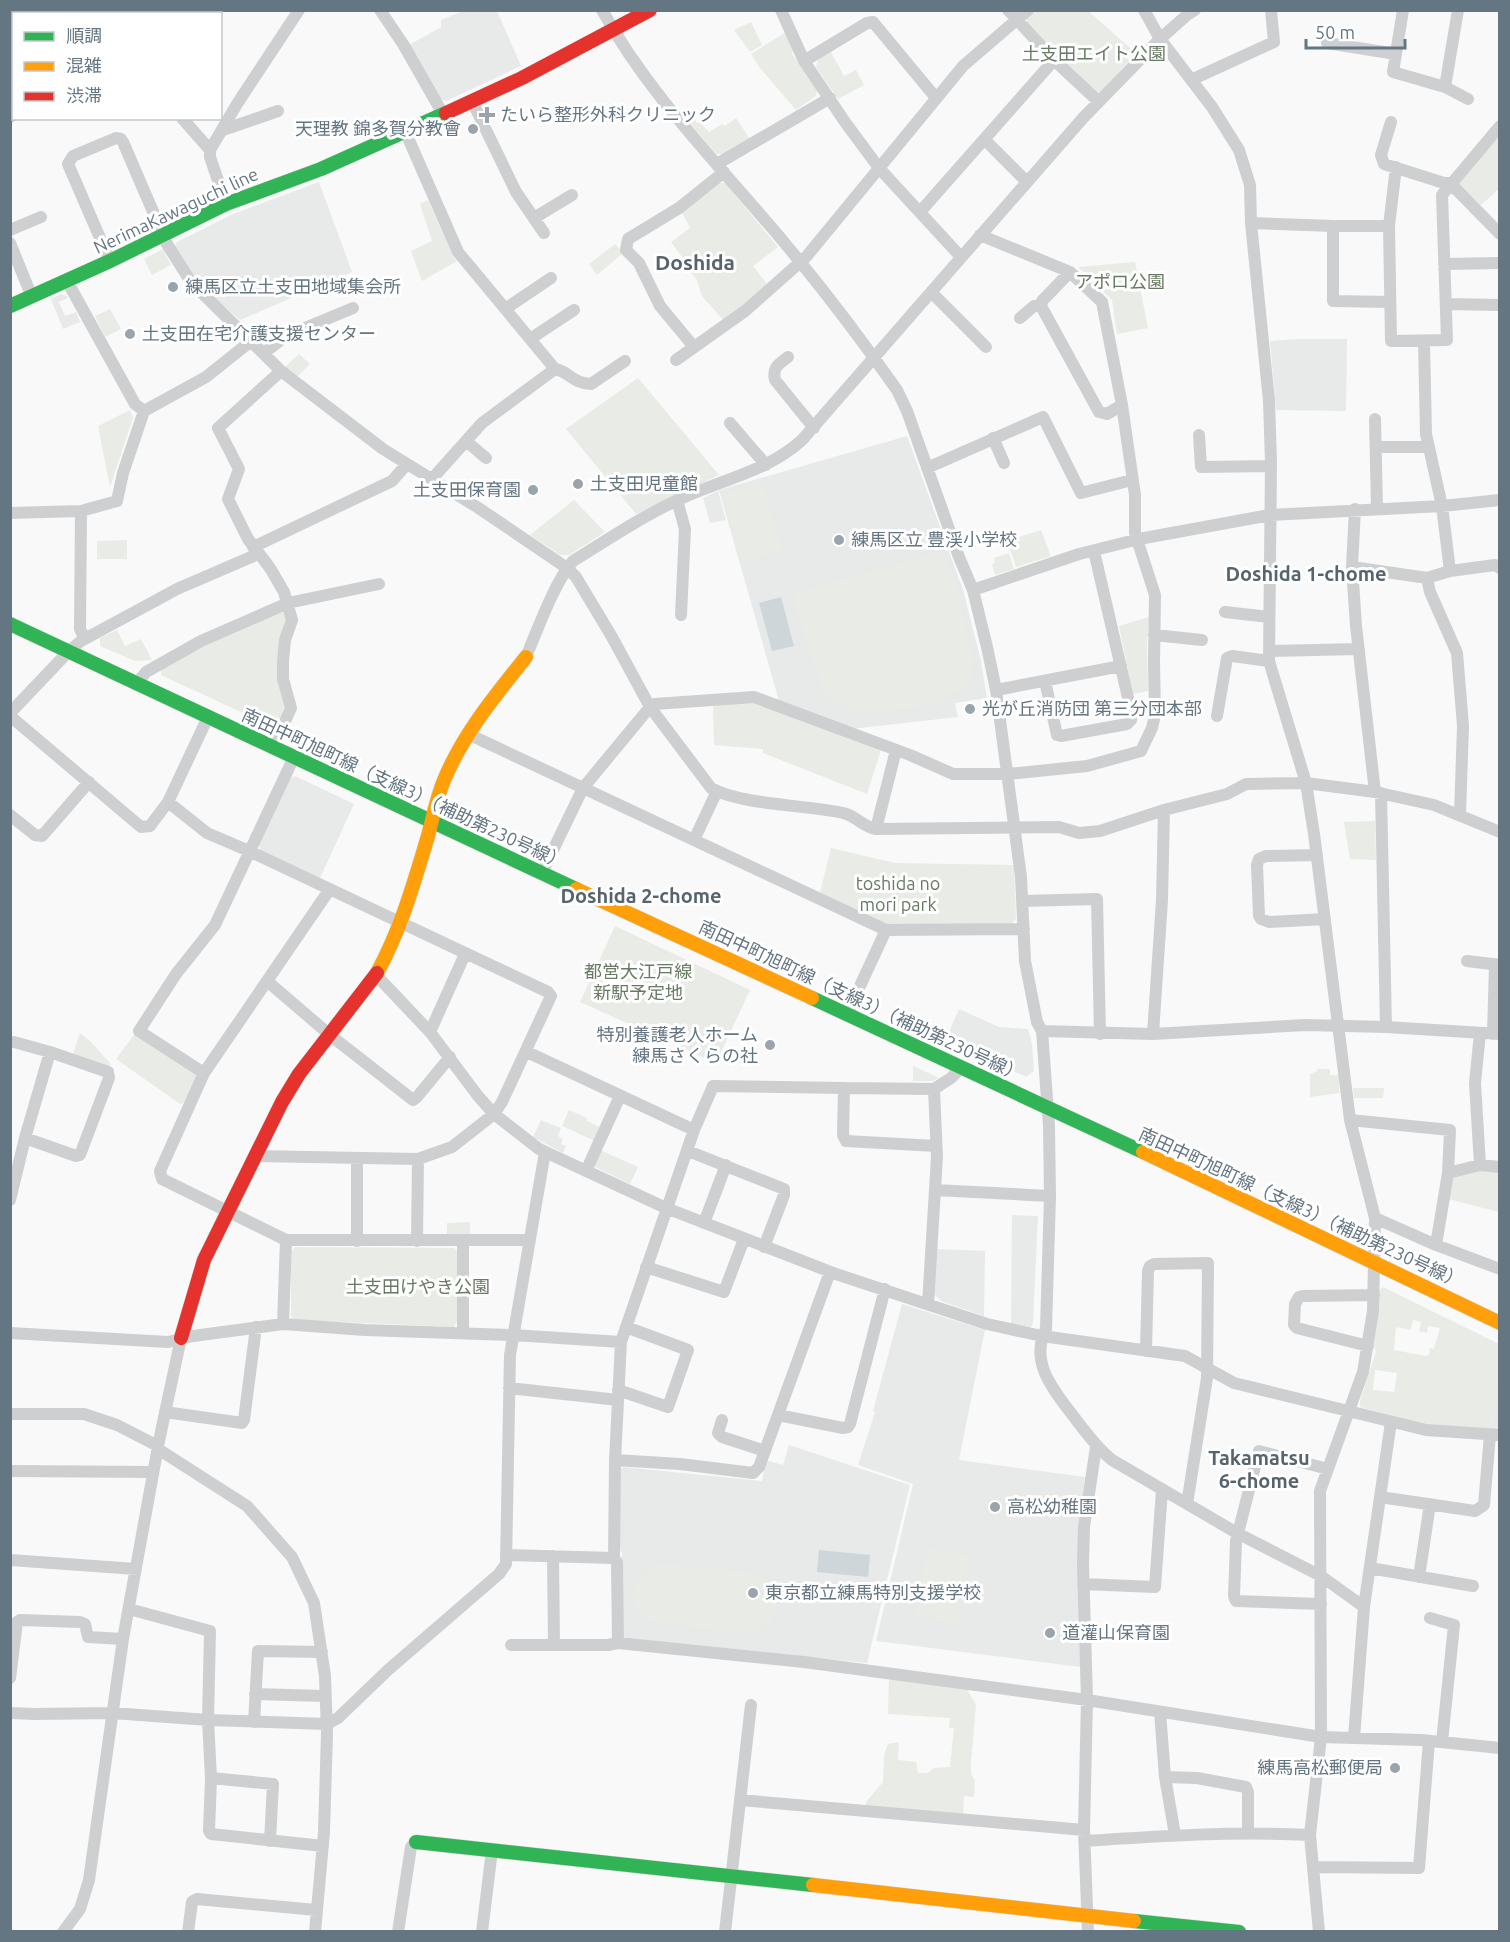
<svg xmlns="http://www.w3.org/2000/svg" width="1510" height="1942" font-family="Ubuntu,'Noto Sans JP',sans-serif">
  <rect width="100%" height="100%" fill="#f9f9f9"/>
  <path fill="#e8e9e9" d="M463,11H497L521,66L446,101L440,99L409,45L441,27V20Z
    M319,182L352,272L240,320L194,280L174,249L177,242L233,214Z
    M61,294L67,296L68,298L59,302L65,316L76,312L80,322L63,329L51,299Z
    M1301,339H1347L1346,411L1276,410L1270,341Z
    M907,436L963,590L981,661L987,698L955,703L958,717L851,729L779,701L719,490Z
    M718,491L726,520L710,523L703,498Z
    M295,776L354,804L320,878L260,851L259,844L287,779Z
    M959,1009L999,1027L1028,1029L1032,1044L1034,1071L1026,1077L946,1039Z
    M541,1120L561,1128L558,1136L563,1139L561,1144L566,1146L563,1153L533,1137Z
    M1012,1215L1038,1216L1033,1323L1031,1327L1011,1324Z
    M935,1249L985,1251L984,1316L941,1301L933,1293Z
    M902,1304L985,1330L959,1460L1085,1477L1079,1530L1080,1667L876,1641L913,1484L858,1465L875,1412L873,1411Z
    M1499,1376V1430L1492,1429L1498,1380Z
    M789,1445L910,1485L867,1663L626,1639L621,1634L622,1552L620,1551V1470L623,1467L762,1481L766,1460L783,1465Z"/>
  <path fill="#e8ebe6" fill-rule="evenodd" d="M11,10H94L96,13L14,14L13,63L11,65Z
    M1035,11H1088L1136,53L1101,92H1092L1027,25V17Z
    M751,22L762,45L750,52L734,30Z
    M786,32L793,50L792,54L817,91L816,96L796,110L760,68L751,54Z
    M831,52L844,76L856,70L864,85L838,99L816,67L818,59Z
    M736,118L750,139L723,154H716L689,122L694,119L697,123L700,122L709,132L722,124L725,126Z
    M1499,132V189L1481,205L1459,185V180Z
    M718,183H725L778,247L753,266L767,284L724,321L702,296L697,280L688,268L689,266L671,242L690,228L682,212Z
    M428,200L454,258L457,261L422,281L411,251L432,241L420,204Z
    M615,244L623,253L597,275L589,264Z
    M163,249L171,265L152,275L144,259Z
    M1135,262L1148,328L1117,334L1112,300L1078,267Z
    M110,309L121,329L105,337L95,316Z
    M299,354L310,364L296,378L285,367Z
    M638,378L719,475L636,514L566,429Z
    M130,410L133,418L110,487L98,426Z
    M759,483L760,487L764,486L782,551L741,562L723,497H725L724,493Z
    M574,500L605,532L569,555H560L530,535Z
    M1041,530L1051,556L1016,567L1007,541Z
    M127,540V559H97V541Z
    M941,551L958,589L973,659L972,673L966,686L939,704L870,714L849,712L825,694L810,654L793,598L795,593Z
    M1009,553L1014,569L995,575L992,564L995,563L994,558Z
    M279,611L286,614L287,620L277,661V669L285,704L277,725L271,726L161,675V668L202,644Z
    M1149,617L1147,646L1148,691L1133,694L1119,626Z
    M117,630L125,646L141,639L152,660L135,661L100,646V638Z
    M756,702L881,750L867,794L763,753V749L714,745L713,704Z
    M1375,821L1376,860L1350,859L1344,822Z
    M831,848L895,863L1014,865L1016,919L1011,925H889L820,893Z
    M615,926L750,990L716,1063L580,1002Z
    M136,1032L195,1072L197,1079L186,1102L180,1104L116,1059Z
    M80,1033L92,1043L110,1063L109,1067L73,1054Z
    M913,1066L939,1078L933,1081H913Z
    M1317,1069H1330V1075H1339V1093L1310,1097V1074L1317,1071Z
    M1353,1088H1384L1383,1098H1354Z
    M569,1110L587,1118V1121L602,1128L595,1141L562,1126Z
    M600,1150L638,1167L630,1184L593,1166Z
    M1480,1167L1499,1172V1212L1448,1199L1452,1175Z
    M470,1222V1234H447V1223Z
    M295,1247L454,1248L458,1252L457,1321L454,1327L295,1320L291,1316V1252Z
    M1383,1287L1499,1344V1376L1492,1429L1426,1425L1360,1407V1401L1376,1352L1374,1345L1378,1291ZM1413,1320L1421,1322L1419,1331L1427,1333L1428,1326L1440,1328L1434,1349L1430,1348L1429,1355L1426,1356L1394,1350L1396,1327L1411,1330ZM1375,1370L1397,1373L1394,1392L1373,1390Z
    M928,1547L971,1556L957,1624L914,1615Z
    M665,1564C685,1566 705,1568 725,1570C735,1571 747,1571 757,1574C773,1580 782,1599 774,1615C771,1623 763,1630 754,1632C741,1635 655,1625 645,1618C619,1599 637,1566 665,1564Z
    M889,1679L967,1689L976,1705L971,1762V1774L975,1781L974,1797L964,1796L963,1815L865,1807L866,1802L883,1782L884,1755L888,1744L899,1742L898,1760L916,1762L918,1773H928L934,1768L950,1767L954,1728H949L950,1718L888,1714Z"/>
  <path fill="#ced6d9" d="M781,597L794,646L772,651L759,603Z
    M819,1550L870,1555L868,1577L817,1572Z"/>
  <g fill="none" stroke-linecap="round" stroke-linejoin="round">
    <g stroke="#d5d6d7" stroke-width="15">
      <path id="fast" d="M10,306L110,261L226,204L321,169L446,113
        M10,624L576,889
        M812,998L1143,1152
        M416,1842L813,1885
        M1134,1921L1239,1932"/>
    </g>
    <g stroke="#d5d6d7" stroke-width="15">
      <path id="slow" d="M576,889L812,998
        M377,973C401,929 414,883 428,836C433,817 437,796 445,778C464,733 495,696 526,657
        M1143,1152L1500,1323
        M813,1885L1134,1921"/>
    </g>
    <g stroke="#d5d6d7" stroke-width="15">
      <path id="jam" d="M446,113L522,78L650,10
        M181,1338L204,1260L282,1102L299,1074L377,973"/>
    </g>
    <path stroke="#cecfd0" stroke-width="12" d="M380,10L403,44L443,114
      M602,10C644,86 703,148 759,213C808,269 854,329 897,390L907,411L959,557L973,590L987,647L996,690L1021,877L1025,961L1037,1022L1042,1031L1049,1126L1050,1196L1046,1329C1028,1364 1057,1394 1077,1421C1088,1435 1097,1448 1112,1460L1237,1533L1321,1576L1364,1607
      M781,10L804,61L845,122L879,168L961,257
      M1008,10L1054,60L1099,102
      M1144,10L1160,39L1212,107L1239,150L1250,185L1251,223L1269,401L1271,462L1269,661L1306,783L1314,834L1350,1120L1375,1218L1373,1311L1363,1372L1320,1491L1321,1737L1310,1835L1319,1932
      M1403,10L1393,72L1445,87L1468,99
      M1327,43L1396,54
      M804,61L867,23L873,22L936,98
      M1191,80L1274,42L1271,10
      M1445,87L1458,10
      M472,101L516,192L544,233
      M10,117L14,115
      M182,118L210,150
      M1391,122L1381,155L1384,164L1444,183H1450L1500,234
      M223,130L278,111
      M405,131L458,252L555,369L482,423L432,479
      M985,140L1027,182
      M717,164L830,98
      M1396,167L1389,226L1391,341L1447,340L1442,195L1500,126
      M226,204L210,157V150L237,104L299,10
      M920,212L1054,60
      M534,218L572,195
      M1251,223L1333,226H1389
      M1333,226V301L1390,302
      M10,230L41,217
      M10,243L32,297
      M110,261L68,164L73,156L116,138L121,139L123,142L167,244L191,282L281,371L383,449L477,507L567,568L576,577L612,637L650,707L711,788C740,805 808,805 843,813C855,815 863,827 876,829L1059,827L1079,833L1100,831L1164,810L1227,794L1246,784L1306,783L1375,792L1434,805L1500,832
      M1444,264L1500,263
      M1070,272L1042,301L1041,306L1099,412L1107,414L1122,405
      M931,292L986,347
      M1447,304L1500,305
      M505,309L551,278
      M1020,318L1034,306H1041
      M530,339L574,310
      M1424,342L1426,434L1442,506L1450,571L1427,578L1430,592L1457,653L1463,726L1460,815
      M694,347L660,306L639,263L626,250L628,239L679,208L724,172
      M264,353L286,336L353,308
      M788,357C779,364 772,367 775,380L814,428
      M676,360L745,311L806,257L963,66L1028,10
      M555,369C570,372 572,383 591,384L625,361
      M144,411L206,377L251,341
      M1375,419L1377,508
      M730,423L766,465
      M1199,435L1201,467L1271,466
      M993,438L1004,463
      M466,441L486,458
      M1376,447H1429
      M927,468L1043,417L1081,493L1132,480
      M677,500L685,529L681,615
      M1355,509L1352,567L1356,626L1375,792
      M81,511L80,629L85,639
      M10,513L81,511L117,501L123,473L144,411L135,404L67,281
      M253,547L392,481L407,464
      M1352,567L1427,578
      M1450,571L1495,565L1500,568
      M973,590L1079,554L1139,539L1270,515L1442,506L1500,500
      M1225,612L1269,617
      M1154,635L1202,640
      M1269,651L1359,649
      M526,657C538,629 554,583 573,561C607,540 641,517 678,500C720,480 767,472 802,440L1083,118L1160,39L1187,15L1195,10
      M1045,681L1057,735L1061,736L1127,724L1131,720L1132,715L1094,551
      M137,683L146,672L201,641L288,603L379,584
      M996,690L1121,666
      M10,713L69,651L81,641L177,589L258,554
      M10,716L141,827L150,826L168,802L208,717
      M1217,716L1227,658L1232,656L1269,661
      M468,734L886,930L1024,929
      M273,748L291,708L283,679V661L285,640L292,620L284,592L270,568L248,539L228,499L239,469L218,428L281,371
      M1381,793L1386,1027
      M168,802L207,833L249,851L548,992L551,996L502,1102L494,1114L452,1147L418,1159L255,1156
      M10,815L35,835L42,836L89,782
      M876,829L896,750
      M694,840L717,791
      M1317,855L1266,856L1259,859L1257,865L1259,916L1261,919L1269,922L1325,919
      M542,873L583,788L650,707L655,704L754,697L910,755L953,774H1008L1087,766L1141,751L1152,728L1155,715L1154,662L1155,595L1135,533V495L1122,405L1102,302L1070,272L980,235
      M330,889L204,1073L160,1171L162,1179L286,1240H529
      M1022,901L1097,899L1100,1034
      M1467,961L1500,965
      M376,975L430,1032L478,1096L494,1114L539,1149L666,1208L836,1274L987,1324L1042,1336L1185,1356L1234,1383L1426,1430L1500,1435
      M267,981L330,1035L413,1100L417,1097L450,1057
      M847,1014L886,930
      M1042,1031L1153,1034L1305,1025L1386,1027L1500,1034
      M430,1032L465,954
      M1480,1033L1475,1083L1480,1165
      M1153,1034L1162,900L1164,810
      M1493,1034L1495,964
      M14,1042L50,1052
      M527,1052L694,1130
      M204,1073L139,1031L176,974L215,925L294,757
      M844,1088L934,1089
      M1350,1120L1450,1130L1448,1173L1436,1245
      M688,1151L784,1189V1195L764,1247
      M586,1171L620,1096
      M1448,1173L1480,1165L1500,1167
      M935,1190L1050,1196
      M10,1200L25,1138L50,1052L108,1072L109,1078L80,1155L76,1156L25,1138
      M1375,1218L1436,1245L1500,1269
      M704,1223L726,1165
      M357,1241V1159
      M417,1241L418,1159
      M646,1267L724,1292L744,1239
      M928,1304L937,1157L934,1089L951,1078L962,1067
      M283,1324L286,1240
      M10,1333L168,1342L193,1336L283,1324L365,1330L513,1335L621,1342
      M463,1333V1240
      M1368,1346L1297,1328L1294,1325L1295,1304L1299,1297L1303,1296L1374,1295
      M1146,1351L1148,1271L1150,1266L1154,1264L1208,1263L1207,1378L1187,1504
      M509,1388L618,1400
      M618,1390L668,1407L688,1350L626,1327
      M165,1412L242,1423L244,1420L256,1327
      M10,1414H84L117,1425L158,1446
      M778,1415L843,1428L848,1427L850,1424L885,1289
      M722,1420L718,1433L722,1437L765,1451
      M158,1449L247,1506L292,1557L314,1603L325,1676L327,1733L324,1832L315,1932
      M615,1460L680,1464L753,1473L759,1467L830,1272
      M10,1471L153,1472
      M1380,1497L1475,1511L1484,1505L1490,1435
      M506,1555L614,1558L617,1562L618,1643L804,1662L1087,1700L1321,1737L1421,1740L1500,1748
      M553,1556L554,1645
      M614,1558L615,1460L621,1342L694,1130L713,1086L844,1088L843,1135L846,1141L936,1146
      M10,1560L136,1569
      M1370,1568L1473,1586
      M1419,1577L1430,1504
      M1083,1584L1155,1587L1162,1490
      M1321,1604L1236,1601L1234,1596L1236,1541L1259,1451L1328,1469
      M129,1609L210,1631L208,1720L211,1778L209,1831L211,1834L323,1846
      M1430,1618L1454,1625L1442,1742
      M511,1645H608L618,1643
      M10,1678L17,1622L20,1620L80,1622L85,1624L88,1637L123,1639
      M255,1694L325,1696
      M1160,1712L1165,1777L1175,1835
      M10,1713L35,1714L112,1713L208,1720L327,1724L338,1718L388,1670L499,1574L506,1564L510,1355L545,1152
      M254,1722L258,1651L322,1652
      M1354,1738L1364,1607L1391,1422
      M1165,1777L1197,1778L1246,1787L1248,1792V1833
      M211,1778L273,1784L270,1841
      M740,1800L1084,1830
      M1085,1841C1160,1836 1235,1831 1310,1835
      M1314,1867L1419,1868L1429,1741
      M63,1932L80,1909L89,1880L123,1639L159,1441L181,1338
      M188,1932L192,1902L197,1899L316,1910
      M398,1932L411,1847L416,1842
      M482,1932L492,1850
      M725,1932L751,1705
      M1088,1932L1084,1830L1087,1700L1083,1564L1084,1527L1096,1447"/>
    <use href="#fast" stroke="#30b455" stroke-width="14"/>
    <use href="#slow" stroke="#ff9f0a" stroke-width="14"/>
    <use href="#jam" stroke="#e5322d" stroke-width="14"/>
  </g>
  <g fill="#99a4ac" stroke="#fff" stroke-width="2">
    <path d="M484 106h6v6h6v6h-6v6h-6v-6h-6v-6h6z"/>
    <circle cx="473" cy="129" r="6"/>
    <circle cx="173" cy="287" r="6"/>
    <circle cx="130" cy="334" r="6"/>
    <circle cx="578" cy="484" r="6"/>
    <circle cx="533" cy="490" r="6"/>
    <circle cx="839" cy="540" r="6"/>
    <circle cx="970" cy="709" r="6"/>
    <circle cx="770" cy="1045" r="6"/>
    <circle cx="995" cy="1507" r="6"/>
    <circle cx="753" cy="1593" r="6"/>
    <circle cx="1050" cy="1633" r="6"/>
    <circle cx="1395" cy="1768" r="6"/>
  </g>
  <g text-anchor="middle" stroke-width="6" stroke-linejoin="round" paint-order="stroke">
    <g font-size="18" fill="#687a64" stroke="#fff">
      <text x="1094" y="60">土支田エイト公園</text>
      <text x="1120" y="288">アポロ公園</text>
      <text x="898" y="890">toshida no<tspan x="898" dy="21">mori park</tspan></text>
      <text x="638" y="978">都営大江戸線<tspan x="638" dy="21">新駅予定地</tspan></text>
      <text x="418" y="1293">土支田けやき公園</text>
    </g>
    <g font-size="18" fill="#657683" stroke="#fff" text-anchor="start">
      <text x="500" y="121">たいら整形外科クリニック</text>
      <text x="461" y="135" text-anchor="end">天理教 錦多賀分教會</text>
      <text x="185" y="293">練馬区立土支田地域集会所</text>
      <text x="142" y="340">土支田在宅介護支援センター</text>
      <text x="590" y="490">土支田児童館</text>
      <text x="521" y="496" text-anchor="end">土支田保育園</text>
      <text x="851" y="546">練馬区立 豊渓小学校</text>
      <text x="982" y="715">光が丘消防団 第三分団本部</text>
      <text x="758" y="1041" text-anchor="end">特別養護老人ホーム<tspan x="758" dy="21">練馬さくらの社</tspan></text>
      <text x="1007" y="1513">高松幼稚園</text>
      <text x="765" y="1599">東京都立練馬特別支援学校</text>
      <text x="1062" y="1639">道灌山保育園</text>
      <text x="1383" y="1774" text-anchor="end">練馬高松郵便局</text>
    </g>
    <g font-size="18" fill="#657683" stroke="#fff">
      <text transform="translate(176 211) rotate(-25)" y="6">NerimaKawaguchi line</text>
      <text transform="translate(404 789) rotate(25)" y="6">南田中町旭町線（支線3）（補助第230号線）</text>
      <text transform="translate(861 1001) rotate(25)" y="6">南田中町旭町線（支線3）（補助第230号線）</text>
      <text transform="translate(1301 1208) rotate(25)" y="6">南田中町旭町線（支線3）（補助第230号線）</text>
    </g>
    <g font-size="20" font-weight="bold" fill="#57646e" stroke="#fff">
      <text x="1306" y="581">Doshida 1-chome</text>
      <text x="641" y="903">Doshida 2-chome</text>
      <text x="1259" y="1465">Takamatsu<tspan x="1259" dy="23">6-chome</tspan></text>
    </g>
    <g font-size="21" font-weight="bold" fill="#57646e" stroke="#fff">
      <text x="695" y="270">Doshida</text>
    </g>
  </g>
  <rect width="1510" height="1942" fill="none" stroke="#657683" stroke-width="24"/>
  <rect x="12" y="12" width="210" height="108" fill="#ffffff" stroke="#c1c8cd" stroke-width="1.5"/>
  <rect x="24" y="32" width="30" height="9" fill="#30b455" stroke="#c1c8cd" stroke-width="1.5"/>
  <text x="66" y="42" font-size="18" fill="#657683">順調</text>
  <rect x="24" y="62" width="30" height="9" fill="#ff9f0a" stroke="#c1c8cd" stroke-width="1.5"/>
  <text x="66" y="72" font-size="18" fill="#657683">混雑</text>
  <rect x="24" y="92" width="30" height="9" fill="#e5322d" stroke="#c1c8cd" stroke-width="1.5"/>
  <text x="66" y="102" font-size="18" fill="#657683">渋滞</text>
  <path d="M1306 39v9h99v-9" fill="none" stroke="#657683" stroke-width="3"/>
  <text x="1315" y="39" font-size="18" fill="#657683" stroke="#ffffff" stroke-width="4.5" paint-order="stroke">50 m</text>
</svg>
